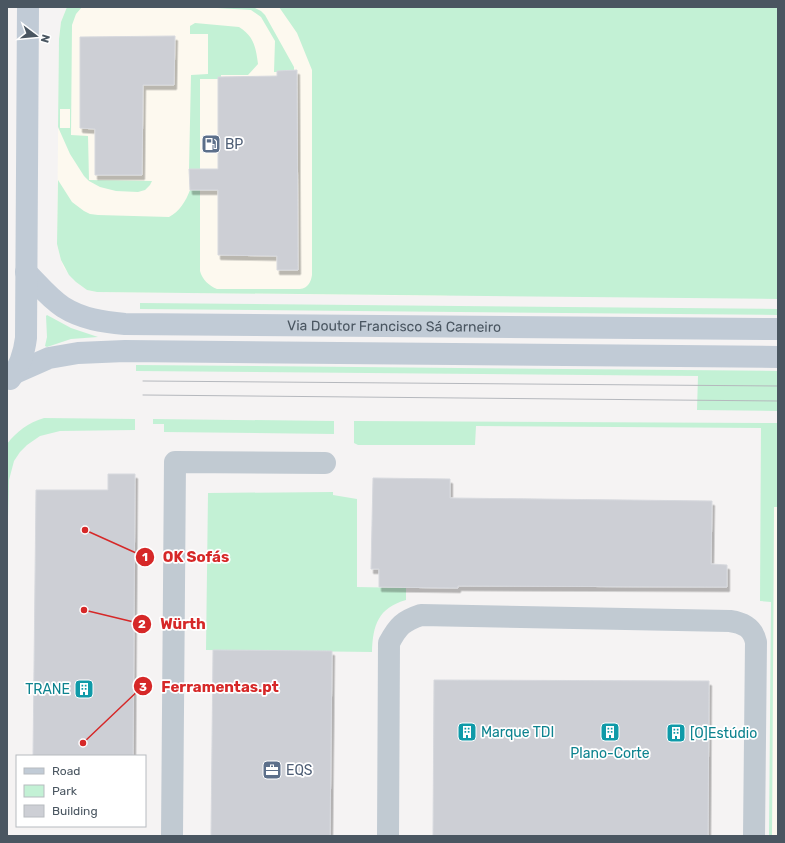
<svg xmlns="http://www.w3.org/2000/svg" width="785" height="843" font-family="Rubik,sans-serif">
  <defs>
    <filter id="shadow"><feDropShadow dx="2.5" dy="4.5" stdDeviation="0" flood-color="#0004"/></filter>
  </defs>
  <rect width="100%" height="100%" fill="#f5f3f3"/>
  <path fill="#fdf9ef" d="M67,7H282L300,30L447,296L97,292L87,290L76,282L64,268L61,260L57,244L59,39L61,22Z
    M775,423H778V836H772Z"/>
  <path fill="#c3f1d5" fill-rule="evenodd" d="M67,7H82L76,14L72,25L71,135L88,136L89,180L152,181L150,185L145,190L138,192L116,191L100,187L89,181L84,176L70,154L58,127L59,39L61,22ZM60,109H70V128H60Z
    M200,7H253L261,11L265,15L294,67V72H274L275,41L261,17L251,10Z
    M279,7H778V299L97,292L87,290L76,282L69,275L61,260L57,244L58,180L72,202L84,211L90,214L98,215L169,217C179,212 186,201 190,190H200V271C202,279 209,286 217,289H300C308,288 311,282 312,275V70L297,33Z
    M195,23L239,27C254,36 256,48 258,64L248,75H221V79H200V169H189L191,75L208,74V34H190V26Z
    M140,303L778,309V315L140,309Z
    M47,315L71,328L98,337L71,339L47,347L45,346L47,337L46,316Z
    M136,365L778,371V411L697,410L698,376L136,371Z
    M44,418L135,419V430L60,431L40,436L27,445L20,452L14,461L9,480L7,554V444C17,431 28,423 44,418Z
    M153,419L334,421V434L164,432V424H153Z
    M354,421L778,423V507H774L772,836H769L771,602L760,601L761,428L476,426L475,445H358L354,443Z
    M333,492V495L357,499V587L406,588V600C378,608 373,625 372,652L206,650L208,493Z"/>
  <path fill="#cdcfd5" stroke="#d7d9de" filter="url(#shadow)" d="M175,36L174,85H143L142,175H95V129L80,128V37Z
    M297,70L298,270H277V256L218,255V190H190L189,169H218V77L277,76V71Z
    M108,474H135L133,756H33L36,490H108Z
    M373,478L450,479V498L712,501L711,564L727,565V587L458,586V588L379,587V569H371Z
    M213,650L332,651L330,836H211Z
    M434,680L709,681L708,836H433Z"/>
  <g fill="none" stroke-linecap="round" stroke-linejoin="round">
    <path stroke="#c1cad2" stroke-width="22" d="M172,836L175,462L325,463
      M388,836L389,643C398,626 403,621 421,615L730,621C744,623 753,628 756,642L754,836"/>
    <g stroke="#c1cbd6" stroke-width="22">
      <path id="s1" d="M26,272C38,284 49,298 63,307C82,319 103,322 125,324L778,329"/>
      <path d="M15,373L49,358L78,353L125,351L778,357"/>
      <path d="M10,379C20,367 24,354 26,338L28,7"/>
    </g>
    <path stroke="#b5b8bd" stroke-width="1" d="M143,381L778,386
      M143,395L778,401"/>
  </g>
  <defs>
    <g id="fuel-square" transform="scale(1)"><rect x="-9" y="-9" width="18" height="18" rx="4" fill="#5c6f8a" stroke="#fff"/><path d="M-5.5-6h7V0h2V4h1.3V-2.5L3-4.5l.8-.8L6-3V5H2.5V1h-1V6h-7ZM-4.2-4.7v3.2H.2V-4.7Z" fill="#fff"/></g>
    <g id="building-square" transform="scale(1)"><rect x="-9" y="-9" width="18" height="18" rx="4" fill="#0f9aa8" stroke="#fff"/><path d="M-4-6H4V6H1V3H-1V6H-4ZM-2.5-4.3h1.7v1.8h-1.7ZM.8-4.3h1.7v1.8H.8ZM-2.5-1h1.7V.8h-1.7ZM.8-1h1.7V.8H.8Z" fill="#fff"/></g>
    <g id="office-square" transform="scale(1)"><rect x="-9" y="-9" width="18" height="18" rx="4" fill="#5c6f8a" stroke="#fff"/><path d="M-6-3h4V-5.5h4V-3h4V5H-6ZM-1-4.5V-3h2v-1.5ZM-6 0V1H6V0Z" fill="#fff"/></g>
  </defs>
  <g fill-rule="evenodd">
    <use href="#fuel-square" x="211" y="144"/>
    <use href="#building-square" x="84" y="689"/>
    <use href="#building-square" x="467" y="732"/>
    <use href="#building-square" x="610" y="732"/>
    <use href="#building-square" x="676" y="733"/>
    <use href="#office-square" x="272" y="770"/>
  </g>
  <g text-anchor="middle" stroke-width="3.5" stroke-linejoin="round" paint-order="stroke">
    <g font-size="14" fill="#4e5e75" stroke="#fff" text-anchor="start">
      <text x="225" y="149">BP</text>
      <text x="286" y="775">EQS</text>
    </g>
    <g font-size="14" fill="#4a5661" stroke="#fff">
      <text dy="5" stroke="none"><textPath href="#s1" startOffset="385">Via Doutor Francisco Sá Carneiro</textPath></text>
    </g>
    <g font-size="14" fill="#0d838f" stroke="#fff" text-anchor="start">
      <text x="70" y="694" text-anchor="end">TRANE</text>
      <text x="481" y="737">Marque TDI</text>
      <text x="690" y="738">[O]Estúdio</text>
      <text x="610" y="758" text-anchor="middle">Plano-Corte</text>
    </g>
  </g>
  <path fill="none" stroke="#d62828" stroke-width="1.5" d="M85 530L145 557M84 610L142 624M83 743L143 686"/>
  <g fill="#d62828" stroke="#fff" stroke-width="1.5">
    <circle cx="85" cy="530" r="4"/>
    <circle cx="84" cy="610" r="4"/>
    <circle cx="83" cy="743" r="4"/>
    <circle cx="145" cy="557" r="10"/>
    <circle cx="142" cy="624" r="10"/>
    <circle cx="143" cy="686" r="10"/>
  </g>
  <g font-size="12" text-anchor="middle" font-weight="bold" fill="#fff">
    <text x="145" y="561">1</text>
    <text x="142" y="628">2</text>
    <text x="143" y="691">3</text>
  </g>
  <g font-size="15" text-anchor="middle" font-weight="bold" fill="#d62828" stroke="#fff" stroke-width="3.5" stroke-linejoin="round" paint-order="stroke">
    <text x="196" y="562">OK Sofás</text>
    <text x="183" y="629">Würth</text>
    <text x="220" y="692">Ferramentas.pt</text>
  </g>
  <rect width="785" height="843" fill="none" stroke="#4a5661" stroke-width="16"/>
  <rect x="16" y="755" width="130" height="72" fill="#ffffff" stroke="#b7bbc0"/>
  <rect x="24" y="768" width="20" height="6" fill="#c1cbd6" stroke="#b7bbc0"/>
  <text x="52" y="775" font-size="12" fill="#4a5661">Road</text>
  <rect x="24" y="785" width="20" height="12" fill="#c3f1d5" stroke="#b7bbc0"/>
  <text x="52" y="795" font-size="12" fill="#4a5661">Park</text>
  <rect x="24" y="805" width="20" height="12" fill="#cdcfd5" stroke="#b7bbc0"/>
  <text x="52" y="815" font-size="12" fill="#4a5661">Building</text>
  <g transform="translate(36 36) rotate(106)" stroke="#ffffff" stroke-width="3" paint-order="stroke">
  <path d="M0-3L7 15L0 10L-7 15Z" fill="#4a5661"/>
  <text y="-6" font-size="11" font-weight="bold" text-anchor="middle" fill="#4a5661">N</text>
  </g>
</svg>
